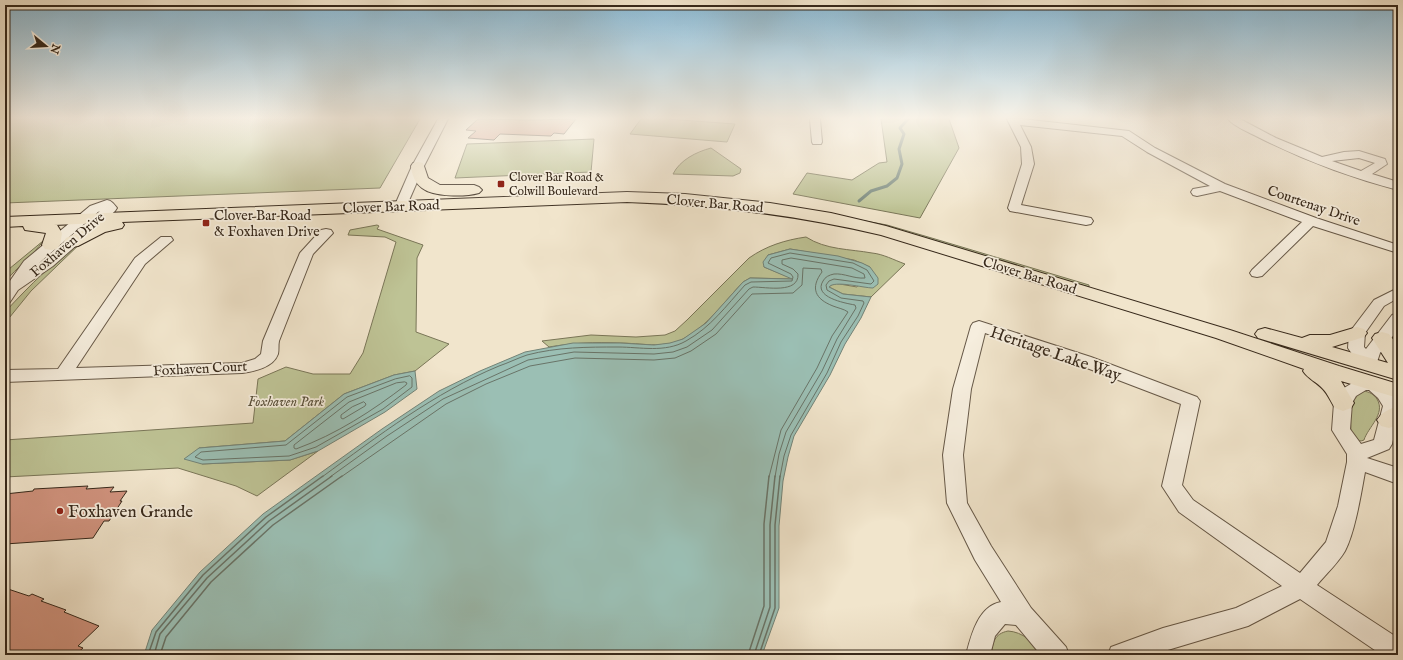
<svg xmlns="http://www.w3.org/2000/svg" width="1403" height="660" font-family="'IM FELL English',serif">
  <rect width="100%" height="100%" fill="#f1e5cc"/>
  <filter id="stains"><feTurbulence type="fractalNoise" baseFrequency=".005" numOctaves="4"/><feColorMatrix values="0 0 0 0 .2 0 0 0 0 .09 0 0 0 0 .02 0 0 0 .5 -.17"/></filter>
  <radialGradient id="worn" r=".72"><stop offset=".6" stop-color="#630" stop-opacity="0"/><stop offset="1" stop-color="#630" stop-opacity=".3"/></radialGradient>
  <path fill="#bec395" stroke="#7a7658" d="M5,119H420L380,188L5,203Z
    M641,119H667L735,124L727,142L630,134Z
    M881,119H949L959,148L920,218L793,194L807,173L852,180L879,163L887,162Z
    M594,139L591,172L455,178L467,144Z
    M711,148L741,169L740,173L733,176L673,174C680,160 696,152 711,148Z
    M849,218L887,225L935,239L1089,285V287Z
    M377,225L379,226L377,229L423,245L417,258L416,332L449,344L415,371L394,375L344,394L285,441L199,448L202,464L290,460L318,451L257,496L236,486L178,468L5,477V440L253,423L258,379L286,367L313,374H350L363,353L396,242L385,237L348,235L350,230Z
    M806,237C826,250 850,249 872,253C883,254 894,260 905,264L871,297L843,294L829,287L834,283L857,287L870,267L854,260L790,249L768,255L764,267L794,279L750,278L743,282C724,302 708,326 683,339C663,349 641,343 619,343C595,342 572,343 549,347L542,341L591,335L636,337L665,335L675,331L687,320L749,258C766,246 785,240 806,237Z
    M86,238L31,291L5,323V312C30,285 56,259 86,238Z
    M43,241C33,256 17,267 5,282V274L9,269Z
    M1364,391C1369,392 1374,394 1377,399C1386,414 1368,427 1364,440C1358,443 1354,438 1351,434C1351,418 1347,399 1364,391Z
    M1008,631C1023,632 1034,642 1040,655H991C993,642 994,634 1008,631Z"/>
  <path fill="#9bbfb4" stroke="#738377" d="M790,249L838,256L862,263L870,267L878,278V284L873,288C864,288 834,280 829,287L843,294L871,297L861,318L845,344L830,375L794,436L788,457L783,481L779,526V608L762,655H144L152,630L200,572L263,514L382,429L439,391L480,371L525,352L573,343H620L654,345L670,343L683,339L706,323L743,282L750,278L792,279L764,267L763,262L768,255Z
    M415,371L417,389L385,412L318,451L290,460L202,464L184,459L199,448L285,441L344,394L394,375Z"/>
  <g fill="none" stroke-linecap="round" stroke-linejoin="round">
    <path stroke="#697468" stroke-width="1" d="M410,376L412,378V387L383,409L316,447L289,456L203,460L195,457L201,452L286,445L347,397L395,379Z
      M405,382L407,383L406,385C372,411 337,434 296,449L294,448V445L349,402L396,383Z
      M364,402L366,404L365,406L343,419L341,418V415L352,407Z
      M322,477C378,436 434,393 499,366C508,363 518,358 527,355C557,347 588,347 618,347C640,347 665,353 686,341C711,327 726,306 745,285L751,282L792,281L793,277L791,274L768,263L771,258L790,253L853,263L867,270L874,281L871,284L834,279L829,281L826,285L827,290L841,298L863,301L864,303L858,316L841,342L827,373L791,435L784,456L780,477
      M330,477L387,436L443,399L528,360L574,352L654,354L673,352L687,347L712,330L749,289L753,287C766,287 799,294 798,274L793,269L782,264V260L791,258L852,268L864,274L865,278C854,279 844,273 834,274C829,275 825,277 823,281C813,297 844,303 855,305L856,308L837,339L822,371L786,432L779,454L775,477
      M341,477L446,404L486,384L530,366L575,358L654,360L675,358L691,351L716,334L752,294L793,293L802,285L803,268L821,269L822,272C810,288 815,299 833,306C838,308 844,309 848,312L832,336L817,368L781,430L769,477"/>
    <path stroke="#697468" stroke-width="1.5" d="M148,655L156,632L203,575L266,517L323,476
      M154,655L160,634L207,578L269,521L332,476
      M160,655L166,637L211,582L273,525L342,476
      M748,655L764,606V524L769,476
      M754,655L770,607V525L775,476
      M759,655L775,608V525L780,476"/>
    <path stroke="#738377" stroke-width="3" d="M859,201L871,191L887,186L897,178L902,164L899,149L904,134L900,128L908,119"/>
  </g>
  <path fill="#d0937e" stroke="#37291b" d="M478,119L531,120L576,119L564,134L554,133L551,136L500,134L494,140L468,138L476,131L466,130Z
    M88,486L86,489L114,487L110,492L127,491L120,501H122L109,521H104L93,538L5,544V494L33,491L34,489Z
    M5,588L29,596L32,594L44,599L41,601L66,610L64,612L99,626L78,646L83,648L75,655H5Z"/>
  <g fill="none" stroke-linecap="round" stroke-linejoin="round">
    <g stroke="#665847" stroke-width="2">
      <path id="minor" d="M438,119H448L424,166L407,205L405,208H397L395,205L412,166Z
        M810,119H820L822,142L821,144H813L812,142Z
        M1007,119H1022L1129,131L1155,148L1225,184L1316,218L1398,245V253L1313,226L1262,276L1257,277L1252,276L1250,273L1252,270L1302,222L1220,191L1197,196L1193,195L1191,192L1193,189L1210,186L1147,152L1122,136L1020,125L1031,147L1034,164L1021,205L1086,217L1091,218L1093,221L1091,224L1086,225L1010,211L1008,208L1022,164L1021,147Z
        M1228,119H1240L1276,138L1322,157L1344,152L1359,151L1385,159L1387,164L1372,174L1398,182V190C1348,177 1299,158 1254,135C1246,131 1234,126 1228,119ZM1359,158L1375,163L1361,171L1332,161Z
        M107,200C112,201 114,204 117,208L115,211L53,266L18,290L10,302L5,304V288L24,261L90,206ZM100,211L43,260L39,263L98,212Z
        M326,229L331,230L333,233L313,254L279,341C278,345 279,350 278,354C273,368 254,371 242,373L5,382V370L58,369L135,258L161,237H171L173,240L145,264L76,368L242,363L255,359L261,354L263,341L300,253L321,230Z
        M1398,288V298L1384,306L1365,333L1364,347L1366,349L1392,315L1398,313V329L1380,353L1375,368C1361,371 1355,358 1348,348L1349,333L1374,300Z
        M979,321L1091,357L1197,397L1200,401L1182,485L1193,500L1300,573L1326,542L1338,506L1347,462V454L1332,430L1334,403L1344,388L1354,382L1372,377L1378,379L1390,390L1398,401V418L1392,444L1389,449L1367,458L1398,468V484L1365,472C1361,494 1355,532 1345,551C1338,563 1326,574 1317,585L1398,638V655H1382L1300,599L1248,626L1151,655H1108L1111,647L1163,628L1236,608L1282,586L1179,512L1162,486L1181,404L1079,365L985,333L971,389L963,455L967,503L991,546L1031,608L1066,647L1069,655H1041L1016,625L1005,624L995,636L990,655H966C971,636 978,606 1001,602L975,560L947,503L943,455L953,389L971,326L973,323ZM1366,390H1369L1378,398L1383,406L1374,440L1361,444L1350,429L1352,403L1356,396Z"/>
    </g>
    <g stroke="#37291b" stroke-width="2">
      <path id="major" d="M418,162L423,163L428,178L440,185H474L479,187L482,190L479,193C465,197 433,197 422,188C414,182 412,174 411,166L413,163Z
        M627,192L685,194L770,203L831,213L886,226L1230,330L1339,366L1398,384V398L1341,381L1354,403L1351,408L1343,411L1335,408C1331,402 1328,394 1323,389C1317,382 1308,379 1303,371L1304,369L1216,338L881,235C797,215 713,205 627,202L122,222L124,225L122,228L105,232L78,246L72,247L66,246L64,242L66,238L100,223L54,225H57L62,233L60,245L57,249L51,250L45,249L42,245L46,233L25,230L23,226L5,227V217Z
        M1357,327L1364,329L1367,333L1364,337L1332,347L1388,363L1372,338L1375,334L1382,332L1389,334L1398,346V380L1258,338L1255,334L1258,330L1265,328L1302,338L1310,335H1330Z
        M1398,406V425L1389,428L1381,426L1377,420C1382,412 1389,409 1398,406Z"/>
    </g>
    <use href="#minor" fill="#f6eede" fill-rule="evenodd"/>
    <use href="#major" fill="#f1e5cc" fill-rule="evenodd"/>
  </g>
  <linearGradient id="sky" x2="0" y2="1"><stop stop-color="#89b8d3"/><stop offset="0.56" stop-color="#f9f3e8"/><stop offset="1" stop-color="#f9f3e8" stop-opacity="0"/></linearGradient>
  <rect width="1403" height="211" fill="url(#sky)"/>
  <g fill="#8f2418" stroke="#f6eede" stroke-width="1.5">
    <rect x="497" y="180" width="8" height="8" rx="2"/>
    <rect x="202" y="219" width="8" height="8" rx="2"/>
    <circle cx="60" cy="511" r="4"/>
  </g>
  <g text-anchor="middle" stroke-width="3.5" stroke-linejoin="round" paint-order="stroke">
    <g font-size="12" fill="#37291b" stroke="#f6eede" text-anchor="start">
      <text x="509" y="181">Clover Bar Road &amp;<tspan x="509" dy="14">Colwill Boulevard</tspan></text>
    </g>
    <g font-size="14" fill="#37291b" stroke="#f6eede">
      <text transform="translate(715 203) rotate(5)" y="5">Clover Bar Road</text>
      <text transform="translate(1314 205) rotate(19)" y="5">Courtenay Drive</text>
      <text transform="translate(391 206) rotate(-2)" y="5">Clover Bar Road</text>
      <text transform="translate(67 244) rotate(-40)" y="5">Foxhaven Drive</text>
      <text transform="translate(1030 275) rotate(17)" y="5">Clover Bar Road</text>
      <text transform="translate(200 368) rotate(-3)" y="5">Foxhaven Court</text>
    </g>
    <g font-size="14" fill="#37291b" stroke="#f6eede" text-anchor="start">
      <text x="214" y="220">Clover Bar Road<tspan x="214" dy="16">&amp; Foxhaven Drive</tspan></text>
    </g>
    <g font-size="14" font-style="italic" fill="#59503a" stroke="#f6eede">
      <text x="286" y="406">Foxhaven Park</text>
    </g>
    <g font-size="17" fill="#37291b" stroke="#f6eede">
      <text transform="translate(1056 353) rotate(19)" y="6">Heritage Lake Way</text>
    </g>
    <g font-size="17" fill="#37291b" stroke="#f6eede" text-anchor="start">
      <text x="68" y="517">Foxhaven Grande</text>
    </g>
  </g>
  <rect width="1403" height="660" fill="none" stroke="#f1e5cc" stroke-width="20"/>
  <rect x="6" y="6" width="1391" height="648" fill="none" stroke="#37291b" stroke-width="2"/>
  <rect x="10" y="10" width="1383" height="640" fill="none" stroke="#37291b"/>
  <g transform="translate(46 46) rotate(108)" stroke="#f6eede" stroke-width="3" paint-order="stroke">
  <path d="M0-3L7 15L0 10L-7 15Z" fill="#37291b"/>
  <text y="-6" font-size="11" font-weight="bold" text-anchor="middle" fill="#37291b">N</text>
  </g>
  <rect width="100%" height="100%" filter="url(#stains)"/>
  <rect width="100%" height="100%" fill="url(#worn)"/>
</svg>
